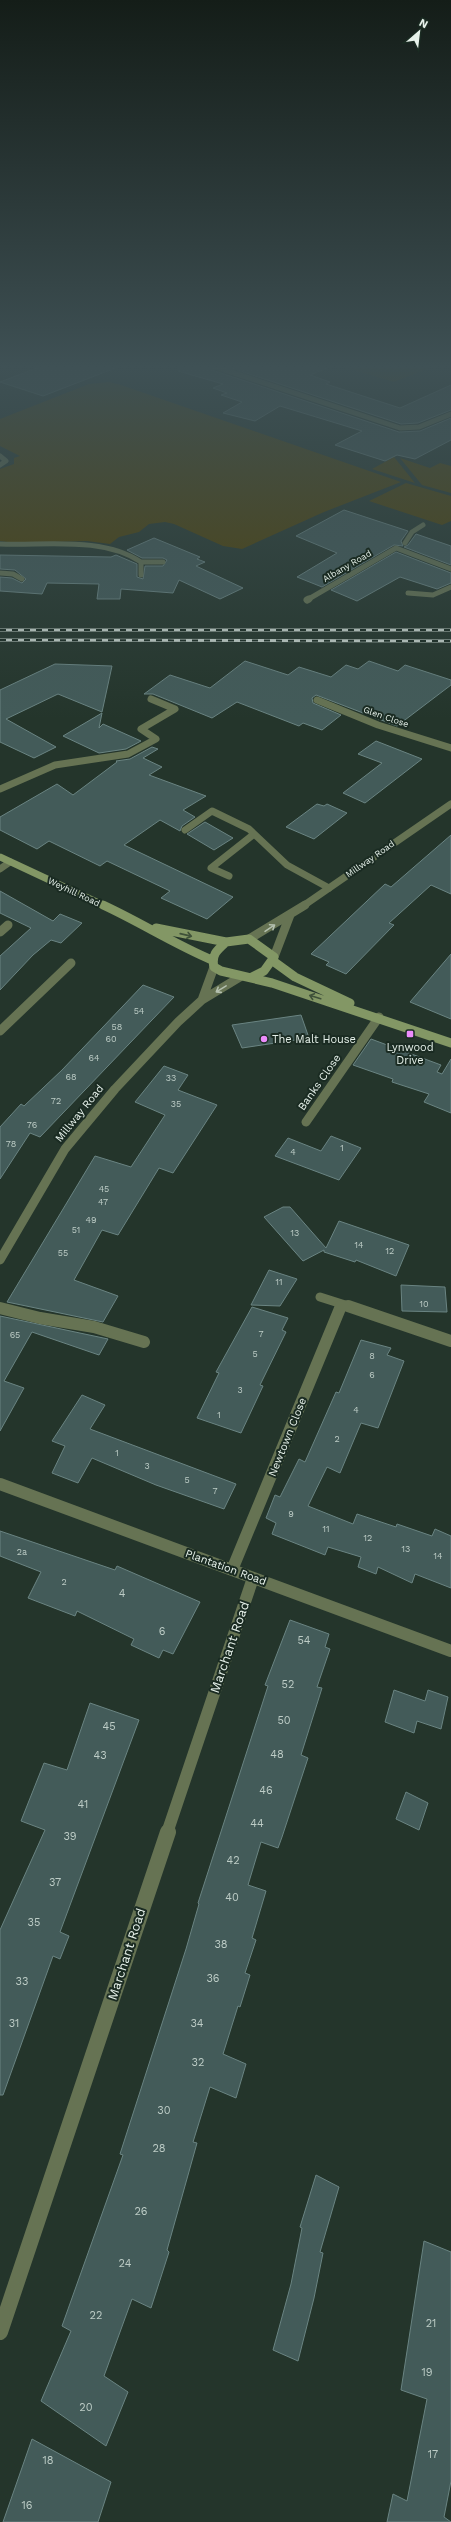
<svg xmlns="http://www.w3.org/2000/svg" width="451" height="2522" font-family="'Work Sans',sans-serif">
  <rect width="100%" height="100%" fill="#24352b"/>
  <path fill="#504000" d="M341,366H434L394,382Z
    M109,382L121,385L401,482L324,512L242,549L223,546L174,524L165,522L149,524L139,532L119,537L110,544L87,541L15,543L0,541V469L14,464V458L20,456L0,446V419L89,384Z
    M394,457L415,483L372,469Z
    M400,458L430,468L440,463L451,466V493L422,485Z
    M406,483L451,496V521L442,525L369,501Z"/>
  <path fill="#435b59" stroke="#6a8482" d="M42,366H118V367L43,396L0,382Z
    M179,366H209L212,370L399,432L420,431L451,418V440L415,459L397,455L385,461L335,445L362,431L280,406L255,421L223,413L242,402L221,395L227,393L213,388L223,384L178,371Z
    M225,366H332L310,375L330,382L326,384L400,408L451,385V410L418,423L401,424Z
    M344,510L408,531L401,541L403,546L394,545L322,587L297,577L337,553L296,536Z
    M416,534L451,546V565L404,547L408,545Z
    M154,538L200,557L197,559L205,562L196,566L243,588L220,599L179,580L173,593L121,589L120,599H97L99,584L47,583L42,594L0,591V577L12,578L22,583L26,579L15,570L0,569V555L111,557L116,555L137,564V577L143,579L145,566H163L167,560L163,558H142L127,550Z
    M396,552L451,573V583L437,589L400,577L357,601L331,590Z
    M245,661L288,675L299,667L331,677L346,665L358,669L369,661L398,671L405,665L451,680V685L397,726L316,695L312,698L313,703L341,715L322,730L303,723L299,726L237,702L212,718L153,694H144L170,675L210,688Z
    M55,664L112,666L102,712L58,694L6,719L56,747L34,758L0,742V690Z
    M102,713L99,728L103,724L141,741L126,749L99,753L63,736Z
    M376,741L422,759L365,803L343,793L382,763L358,754Z
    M152,747L158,749L143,758L162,767L149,775L206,796L183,810L195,817L182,826L180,831L160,820L124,845L233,897L207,919L161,898L170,891L107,861L100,866L49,841L37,849L0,830V817L57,784L73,795L117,762L116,761L130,759Z
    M317,804L324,806L327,804L347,813L314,839L286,827Z
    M205,822L233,838L214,850L187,834Z
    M451,835V894L431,885L389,923L394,925L346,974L326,965L329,962L311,954L385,884L391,887Z
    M0,891L53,921L60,914L82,923L61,943L51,940L33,955L0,990V956L31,928L0,913Z
    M451,954V1019L410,1002Z
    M143,985L174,997L40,1137L30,1133L0,1179V1127L21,1104L24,1106L62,1070Z
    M301,1015L309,1038L242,1048L232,1025Z
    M371,1039L441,1065L437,1072L442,1074L451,1059V1113L424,1102L429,1094L392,1082L393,1079L353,1065Z
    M164,1066L188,1075L178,1090L217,1105L173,1173L159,1168L118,1235L102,1230L74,1280L118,1296L103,1322L7,1302L95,1156L131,1167L165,1115L135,1102Z
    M331,1136L361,1148L339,1180L275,1156L288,1138L321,1151Z
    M283,1207H290L326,1248L339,1221L409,1245L396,1276L356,1260L355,1262L324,1252V1250L303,1261L264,1217Z
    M269,1270L297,1279L280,1306L251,1305Z
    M401,1285L445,1287L447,1312L402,1311Z
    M252,1307L288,1318L282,1330L286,1332L260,1385L263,1386L241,1433L197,1418L219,1373L216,1372Z
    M0,1316L108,1339L99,1355L32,1332L4,1381L24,1388L0,1431Z
    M361,1340L391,1348L387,1355L404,1361L378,1428L361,1423L340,1473L327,1467L308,1506L353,1524L357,1514L396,1527L397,1524L432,1536L435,1529L451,1536V1588L415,1574L412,1583L378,1567L376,1574L358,1567L361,1557L328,1547L325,1555L272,1534L276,1523L266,1518L275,1495L280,1497L299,1459L305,1462L336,1392L339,1393Z
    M82,1395L105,1405L90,1429L236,1484L224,1509L156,1485L92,1458L78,1483L52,1473L65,1446L52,1441Z
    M0,1531L115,1570L117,1566L200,1602L173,1654L163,1650L159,1658L131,1645L134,1639L77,1611L75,1616L28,1598L41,1572L0,1556Z
    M290,1620L329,1634L325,1647L330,1649L317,1687L322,1688L301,1755L308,1758L282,1837L278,1848L261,1842L248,1885L266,1891L252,1938L256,1940L245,1973L250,1975L240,2007L238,2006L223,2054L246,2064L236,2098L210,2087L193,2142L197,2143L167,2250L169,2252L151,2308L132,2299L104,2376L128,2392L106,2446L41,2401L71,2331L62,2326L123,2155L120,2154L186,1949L199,1904L198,1903L268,1686L265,1685Z
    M394,1690L425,1701L428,1690L448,1697L441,1729L417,1721L414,1733L385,1722Z
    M90,1703L139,1720L60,1932L69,1936L60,1959L53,1956L3,2095H0V1930L45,1830L21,1821L44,1763L67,1770Z
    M406,1792L428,1803L419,1830L396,1819Z
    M316,2175L339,2187L320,2252L323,2253L314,2298L298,2361L273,2350L291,2284L302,2228L300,2227Z
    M424,2241L451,2252V2481L444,2517L451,2522H387L393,2494L407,2501L427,2399L401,2390Z
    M32,2439L111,2482L98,2522H3Z"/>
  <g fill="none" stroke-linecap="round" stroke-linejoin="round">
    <path stroke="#667353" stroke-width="5" d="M405,543L412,532L423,525
      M0,573L13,574L22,579"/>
    <path stroke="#667353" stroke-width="7" d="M0,789L55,765L128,754L156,739L141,729L175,709L151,699"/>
    <path stroke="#667353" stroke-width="9" d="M0,1031L71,963
      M306,1122L379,1017"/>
    <path stroke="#667353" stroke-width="12" d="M0,1308L40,1318L94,1327L144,1342"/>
    <path stroke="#667353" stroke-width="5" d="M213,366L400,428L419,427L451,414
      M0,456L6,461L0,465
      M0,544C45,546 102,536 141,562V575
      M141,562H163
      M408,593L433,595L451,587
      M307,600L396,548L451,569"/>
    <path stroke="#667353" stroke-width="7" d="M307,600L309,599
      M317,700L378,725L451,748
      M185,830L212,811L249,829L287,865L329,888
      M0,869L10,862
      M229,876L211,868L254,834"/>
    <path stroke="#667353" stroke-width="9" d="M0,932L8,925
      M320,1297L342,1304
      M341,1307L342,1304L351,1307"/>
    <path stroke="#667353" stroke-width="12" d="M348,1306L451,1341
      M0,1484L451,1651
      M232,1570L341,1306
      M167,1833L253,1578"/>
    <path stroke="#667353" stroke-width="16" d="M0,2332L168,1832"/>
    <path stroke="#667353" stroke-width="7" d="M303,906L451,804"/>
    <path stroke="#667353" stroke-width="9" d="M249,939L305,905
      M274,957L290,915
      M202,1000L214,967
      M0,1260L65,1149L115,1089L178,1022L202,1000L240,977"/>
    <path stroke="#839765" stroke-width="7" d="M0,857L105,906"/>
    <path stroke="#839765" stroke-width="9" d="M103,905C140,922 174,944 212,960
      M156,928L226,942L249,939L274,957L264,971L252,977
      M226,942C217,950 211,955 214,967L221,971L272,983L451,1043
      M273,961L295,977L350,1003"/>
    <g stroke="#c9d5ce" stroke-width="3">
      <path id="rail" d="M0,630H451
        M0,640L451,641"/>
    </g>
    <use href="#rail" stroke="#1a2b22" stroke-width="2" stroke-dasharray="6" stroke-linecap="butt"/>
  </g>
  <defs><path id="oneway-shaft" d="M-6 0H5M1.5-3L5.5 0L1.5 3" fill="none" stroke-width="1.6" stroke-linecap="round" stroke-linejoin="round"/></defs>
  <g stroke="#b3bfae">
    <use href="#oneway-shaft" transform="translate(270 928) rotate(-34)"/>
    <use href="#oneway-shaft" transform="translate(221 989) rotate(149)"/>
  </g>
  <g stroke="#3f5139">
    <use href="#oneway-shaft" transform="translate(186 935) rotate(13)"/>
    <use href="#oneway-shaft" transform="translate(315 997) rotate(-163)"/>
  </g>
  <linearGradient id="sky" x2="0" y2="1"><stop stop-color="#141d18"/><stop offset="0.51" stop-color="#3f5155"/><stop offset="1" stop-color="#3f5155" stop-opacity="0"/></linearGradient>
  <rect width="451" height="719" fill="url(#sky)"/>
  <g fill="#ec8cfb" stroke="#1a2b22" stroke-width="1.5">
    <rect x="406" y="1030" width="8" height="8" rx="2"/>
    <circle cx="264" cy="1039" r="4"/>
  </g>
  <g text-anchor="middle" stroke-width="4" stroke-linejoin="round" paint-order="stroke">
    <g font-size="9" fill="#e6f1ea" stroke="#1a2b22">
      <text transform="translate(347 566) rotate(-30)" y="3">Albany Road</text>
      <text transform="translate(386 717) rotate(19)" y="3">Glen Close</text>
      <text transform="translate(370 859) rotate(-35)" y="3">Millway Road</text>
      <text transform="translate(74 892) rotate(25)" y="3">Weyhill Road</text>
    </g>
    <g font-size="9" fill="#bdccc6">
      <text x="139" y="1014">54</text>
      <text x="117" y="1030">58</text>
      <text x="111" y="1042">60</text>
      <text x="94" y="1061">64</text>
      <text x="71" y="1080">68</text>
      <text x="171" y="1081">33</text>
      <text x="56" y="1104">72</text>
      <text x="176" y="1107">35</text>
      <text x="32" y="1128">76</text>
      <text x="11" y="1147">78</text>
      <text x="342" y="1151">1</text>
      <text x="293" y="1155">4</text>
      <text x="104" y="1192">45</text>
      <text x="103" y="1205">47</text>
      <text x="91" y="1223">49</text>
      <text x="76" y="1233">51</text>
      <text x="295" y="1236">13</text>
      <text x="359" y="1248">14</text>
      <text x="390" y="1254">12</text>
      <text x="63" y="1256">55</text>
      <text x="279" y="1285">11</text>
      <text x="424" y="1307">10</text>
      <text x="261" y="1337">7</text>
      <text x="15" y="1338">65</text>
      <text x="255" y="1357">5</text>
      <text x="372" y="1359">8</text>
      <text x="372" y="1378">6</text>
      <text x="240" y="1393">3</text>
      <text x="356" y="1413">4</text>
      <text x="219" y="1418">1</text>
      <text x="337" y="1442">2</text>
      <text x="117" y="1456">1</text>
      <text x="147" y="1469">3</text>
      <text x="187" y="1483">5</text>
      <text x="215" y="1494">7</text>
      <text x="291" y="1517">9</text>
      <text x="326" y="1532">11</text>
      <text x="368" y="1541">12</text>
      <text x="406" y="1552">13</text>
      <text x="22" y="1555">2a</text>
      <text x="438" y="1559">14</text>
      <text x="64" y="1585">2</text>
    </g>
    <g font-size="11" fill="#e6f1ea" stroke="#1a2b22" text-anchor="start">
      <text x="272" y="1043">The Malt House</text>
      <text x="410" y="1051" text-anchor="middle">Lynwood<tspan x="410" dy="13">Drive</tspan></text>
    </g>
    <g font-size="11" fill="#e6f1ea" stroke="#1a2b22">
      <text transform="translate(319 1082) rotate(-55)" y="4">Banks Close</text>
      <text transform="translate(79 1113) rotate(-51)" y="4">Millway Road</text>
      <text transform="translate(287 1437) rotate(-68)" y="4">Newtown Close</text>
      <text transform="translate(226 1567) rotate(20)" y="4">Plantation Road</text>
    </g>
    <g font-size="11" fill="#bdccc6">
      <text x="122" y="1597">4</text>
      <text x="162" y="1635">6</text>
      <text x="304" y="1644">54</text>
      <text x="288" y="1688">52</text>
      <text x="284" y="1724">50</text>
      <text x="109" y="1730">45</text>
      <text x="277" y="1758">48</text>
      <text x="100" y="1759">43</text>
      <text x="266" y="1794">46</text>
      <text x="83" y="1808">41</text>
      <text x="257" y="1827">44</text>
      <text x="70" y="1840">39</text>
      <text x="233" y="1864">42</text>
      <text x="55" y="1886">37</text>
      <text x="232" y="1901">40</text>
      <text x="34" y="1926">35</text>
      <text x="221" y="1948">38</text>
      <text x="213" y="1982">36</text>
      <text x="22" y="1985">33</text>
      <text x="14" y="2027">31</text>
      <text x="197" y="2027">34</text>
      <text x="198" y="2066">32</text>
      <text x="164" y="2114">30</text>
      <text x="159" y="2152">28</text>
      <text x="141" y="2215">26</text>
      <text x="125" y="2267">24</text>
      <text x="96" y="2319">22</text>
      <text x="431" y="2327">21</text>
      <text x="427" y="2376">19</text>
      <text x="86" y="2411">20</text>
      <text x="433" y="2458">17</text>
      <text x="48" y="2464">18</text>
      <text x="27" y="2509">16</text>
    </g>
    <g font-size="13" fill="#e6f1ea" stroke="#1a2b22">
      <text transform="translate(229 1647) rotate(-71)" y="5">Marchant Road</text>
      <text transform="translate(126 1954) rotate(-72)" y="5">Marchant Road</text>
    </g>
  </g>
  <g transform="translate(419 32) rotate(28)" stroke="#1a2b22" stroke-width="3" paint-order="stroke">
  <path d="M0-3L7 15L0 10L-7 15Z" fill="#e6f1ea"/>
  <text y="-6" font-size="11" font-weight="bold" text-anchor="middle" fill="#e6f1ea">N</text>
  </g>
</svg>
